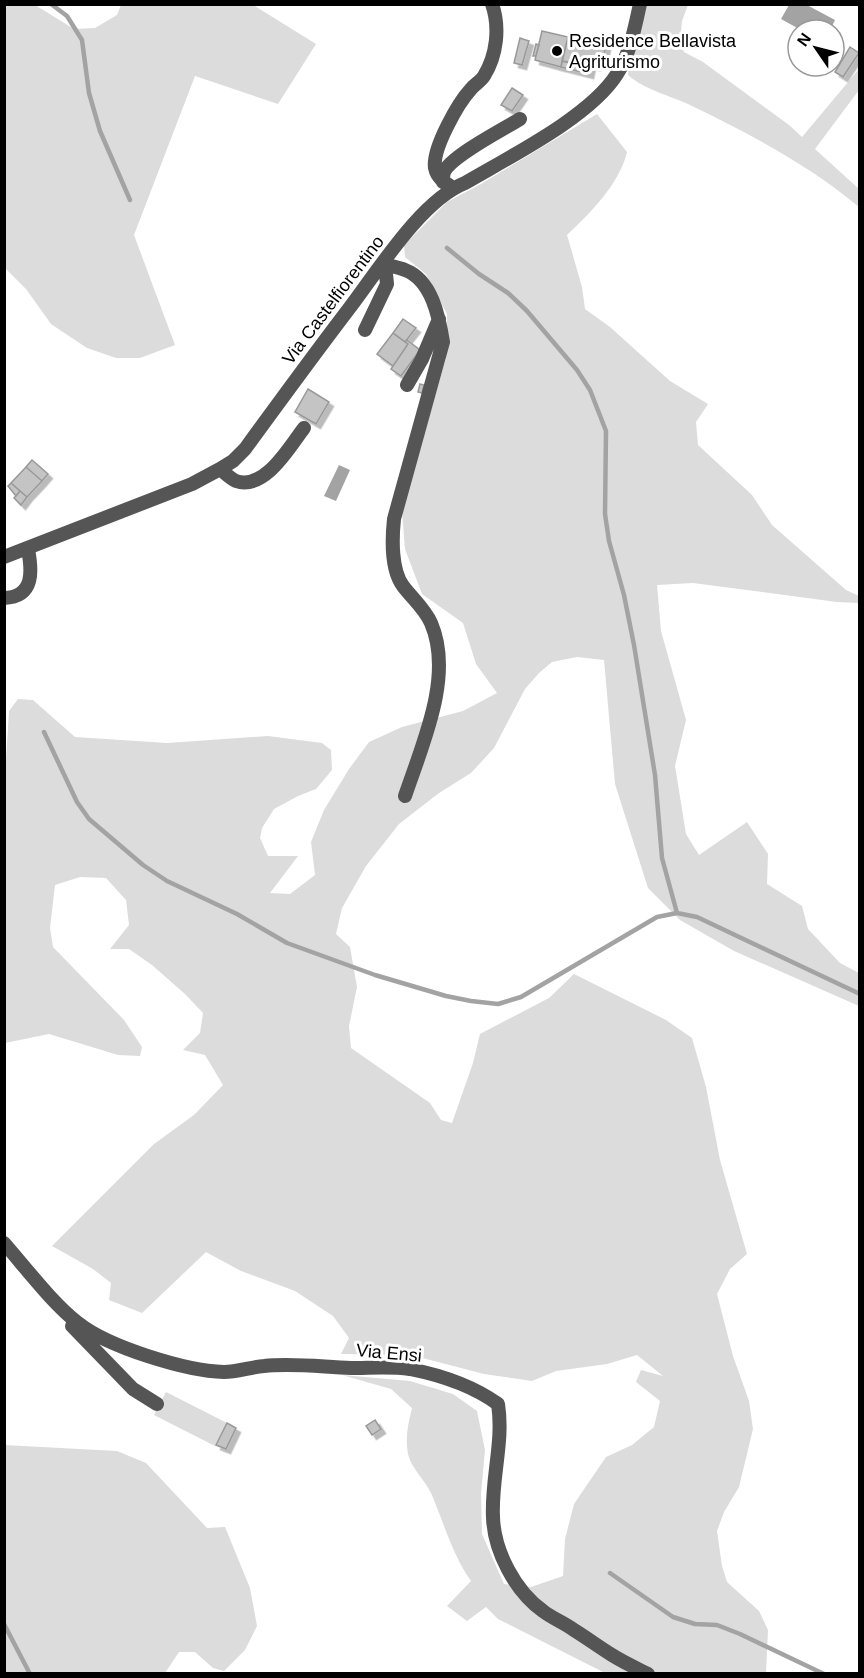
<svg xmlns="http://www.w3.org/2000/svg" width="864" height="1678" font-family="Arial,sans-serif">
  <defs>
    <filter id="shadow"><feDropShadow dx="4.5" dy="4.5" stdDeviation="0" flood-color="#0004"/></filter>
  </defs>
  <rect width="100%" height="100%" fill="#fff"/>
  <path fill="#dcdcdc" d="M646,4L688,5L682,21L680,42L684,52L703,62L789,125L802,137L859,69V90L815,149L859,189V207C810,166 752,135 694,107C673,96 646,91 628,75L630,58Z
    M4,5H35L74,29L95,28L117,15L121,5H253L316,44L278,104L195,76L134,235L175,345L140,358H116L87,348L51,324L26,289L5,268Z
    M597,114L627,152C619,185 590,213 567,235L582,287L585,309L610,327L670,381L708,404L696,422L698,445L752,495L772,525L846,590L859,596V603L837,602L693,583L657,585L661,631L686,720L675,766L686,834L699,855L747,822L768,854L767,884L802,906L808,929L840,963L859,973V1006L734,951L680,920L648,888L615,784L604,660L577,657L552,662L539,673L525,689L494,748L471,773L439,793L399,824L366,866L342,908L336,934L350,947L357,987L349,1026L351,1048L430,1103L441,1120L452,1123L473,1063L480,1034L549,998L574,974L666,1020L692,1038L706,1087L720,1160L747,1254L730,1269L717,1294L733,1356L749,1401L753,1429L739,1487L724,1512L717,1531L722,1566L727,1582L759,1611L768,1630L766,1673H605L498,1619L486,1607L467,1621L447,1606L471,1581C452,1554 444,1523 431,1493C425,1480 411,1468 408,1454C405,1438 408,1424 412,1408L391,1389L342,1375L410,1381L453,1394L477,1411L485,1450L481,1494L482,1534L504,1584L531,1587L563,1576L565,1539L574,1504L606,1457L632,1445L654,1427L660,1401L636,1382L641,1370L663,1376L637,1355L607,1364L556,1371L532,1381L484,1374L411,1355L341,1354L349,1338L333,1316L295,1291L241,1271L206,1252L142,1313L109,1300L111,1283L93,1269L52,1246L154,1144L194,1115L223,1085L205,1055L183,1050L200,1033L203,1013L185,994L152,965L129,949H110L129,925L126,900L106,878L80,877L55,885L50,928L53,947L124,1020L142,1047L140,1056L118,1055L49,1034L5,1043L4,793L9,711L18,699L33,700L75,737L167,743L268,736L322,743L331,750L332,770L316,789L298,796L274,809L262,828L260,838L268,856H298L270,893L290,894L315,875L311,842L324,810L349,769L369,742L402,727L463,711L497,693L476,664L463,623L422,594L405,549L402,512L446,358L447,314L426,274L405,257L404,245L447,202L481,184Z
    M166,1392L227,1423L215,1446L154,1415Z
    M4,1445L117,1451L146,1463L207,1528L225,1527L250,1588L257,1626L245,1650L224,1671L213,1668L195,1652H179L165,1673H5Z"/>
  <path fill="#a3a3a3" d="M805,4L835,20L830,30H801L781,19L789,5Z
    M339,465L350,470L336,501L324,496Z"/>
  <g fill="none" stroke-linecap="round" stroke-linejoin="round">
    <path stroke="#a3a3a3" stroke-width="4.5" d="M51,4L67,16L82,40L89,93L100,131L130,200
      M447,248L479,274L508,293L527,311L577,370L590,390L606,431L605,514L609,541L624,595L634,645L655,775L662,858L677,913
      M44,732L77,802L89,819L143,865L167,881L237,914L287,943L375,975L446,996L471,1001L498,1004L521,997L657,917L677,913L697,917L860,994
      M610,1573L673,1617L695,1624L717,1625L740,1634L824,1674
      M4,1624L30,1674"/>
  </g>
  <path fill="#c4c4c4" stroke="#999" stroke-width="1.5" filter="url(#shadow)" d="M542,31L568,37L561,67L535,60Z
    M568,37L606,46L603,59L598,58L596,66L578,62L577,65L562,61Z
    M520,38L529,41L522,65L514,63Z
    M536,44L539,45L536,56H533Z
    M850,47L859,53L843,77L835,72Z
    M562,61L591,65L589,74L561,67Z
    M512,88L523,95L512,111L501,105Z
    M403,319L416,328L405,342L393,333Z
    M393,333L408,344L393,366L377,354Z
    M407,340L420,350L401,376L391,369L408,344L405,342Z
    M420,384L424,385L422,393L418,392Z
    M308,389L329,402L316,424L295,412Z
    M32,460L48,474L42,481L26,467Z
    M26,467L42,481L27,497L11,483Z
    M11,483L20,491L16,496L8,486Z
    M20,491L27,497L21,505L14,498Z
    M375,1420L381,1429L372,1435L366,1426Z
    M227,1423L236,1428L226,1449L216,1445Z"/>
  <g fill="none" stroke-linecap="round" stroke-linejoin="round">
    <path stroke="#555" stroke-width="14" d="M443,182C443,178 443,175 444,172C451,156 504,129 520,119
      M453,188C445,183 437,178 435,168C432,149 458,103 471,89C475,84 481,81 484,76C497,55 500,27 492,4
      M382,264C390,266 398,267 405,270C432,280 439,317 443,342L394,519C392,538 391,570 403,586C412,598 425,609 431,623C454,676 422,745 405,796
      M365,330L387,284L386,274L382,264
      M407,385L422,359L439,319
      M220,469C225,473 231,479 236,481C265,491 290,446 304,428
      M4,557L192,484L220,469L233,461L245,449C280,401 315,353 351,306C379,269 422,200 465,183C509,157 590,117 617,74C630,54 635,27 640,4
      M4,598C35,597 32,570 28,549
      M4,1243C26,1268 53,1304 78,1323C108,1347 186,1371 224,1372C237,1372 251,1367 264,1366C293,1363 322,1367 351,1368C370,1368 390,1366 410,1369C440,1375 473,1386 498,1404C504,1442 491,1479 493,1517C494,1551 515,1591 543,1611C552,1618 564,1623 574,1630C587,1638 599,1647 612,1655C623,1662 636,1668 648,1674
      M72,1326L133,1389L157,1404"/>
  </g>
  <circle fill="#000" stroke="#fff" stroke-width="2" cx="557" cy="51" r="6"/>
  <g text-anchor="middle" stroke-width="6" stroke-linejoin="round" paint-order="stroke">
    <g font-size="18" fill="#000" stroke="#fff" text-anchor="start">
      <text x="569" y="47">Residence Bellavista<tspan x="569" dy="21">Agriturismo</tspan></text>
    </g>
    <g font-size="18" fill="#000" stroke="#fff">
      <text transform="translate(333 300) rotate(-53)" y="6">Via Castelfiorentino</text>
      <text transform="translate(389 1353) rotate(5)" y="6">Via Ensi</text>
    </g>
  </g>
  <rect width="864" height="1678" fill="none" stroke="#000000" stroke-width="12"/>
  <g transform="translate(816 48) rotate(305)"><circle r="28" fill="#ffffff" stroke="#999999" stroke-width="1.5"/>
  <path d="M0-4.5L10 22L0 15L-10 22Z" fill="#000000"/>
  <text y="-9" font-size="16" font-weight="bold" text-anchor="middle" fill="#000000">N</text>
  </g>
</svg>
